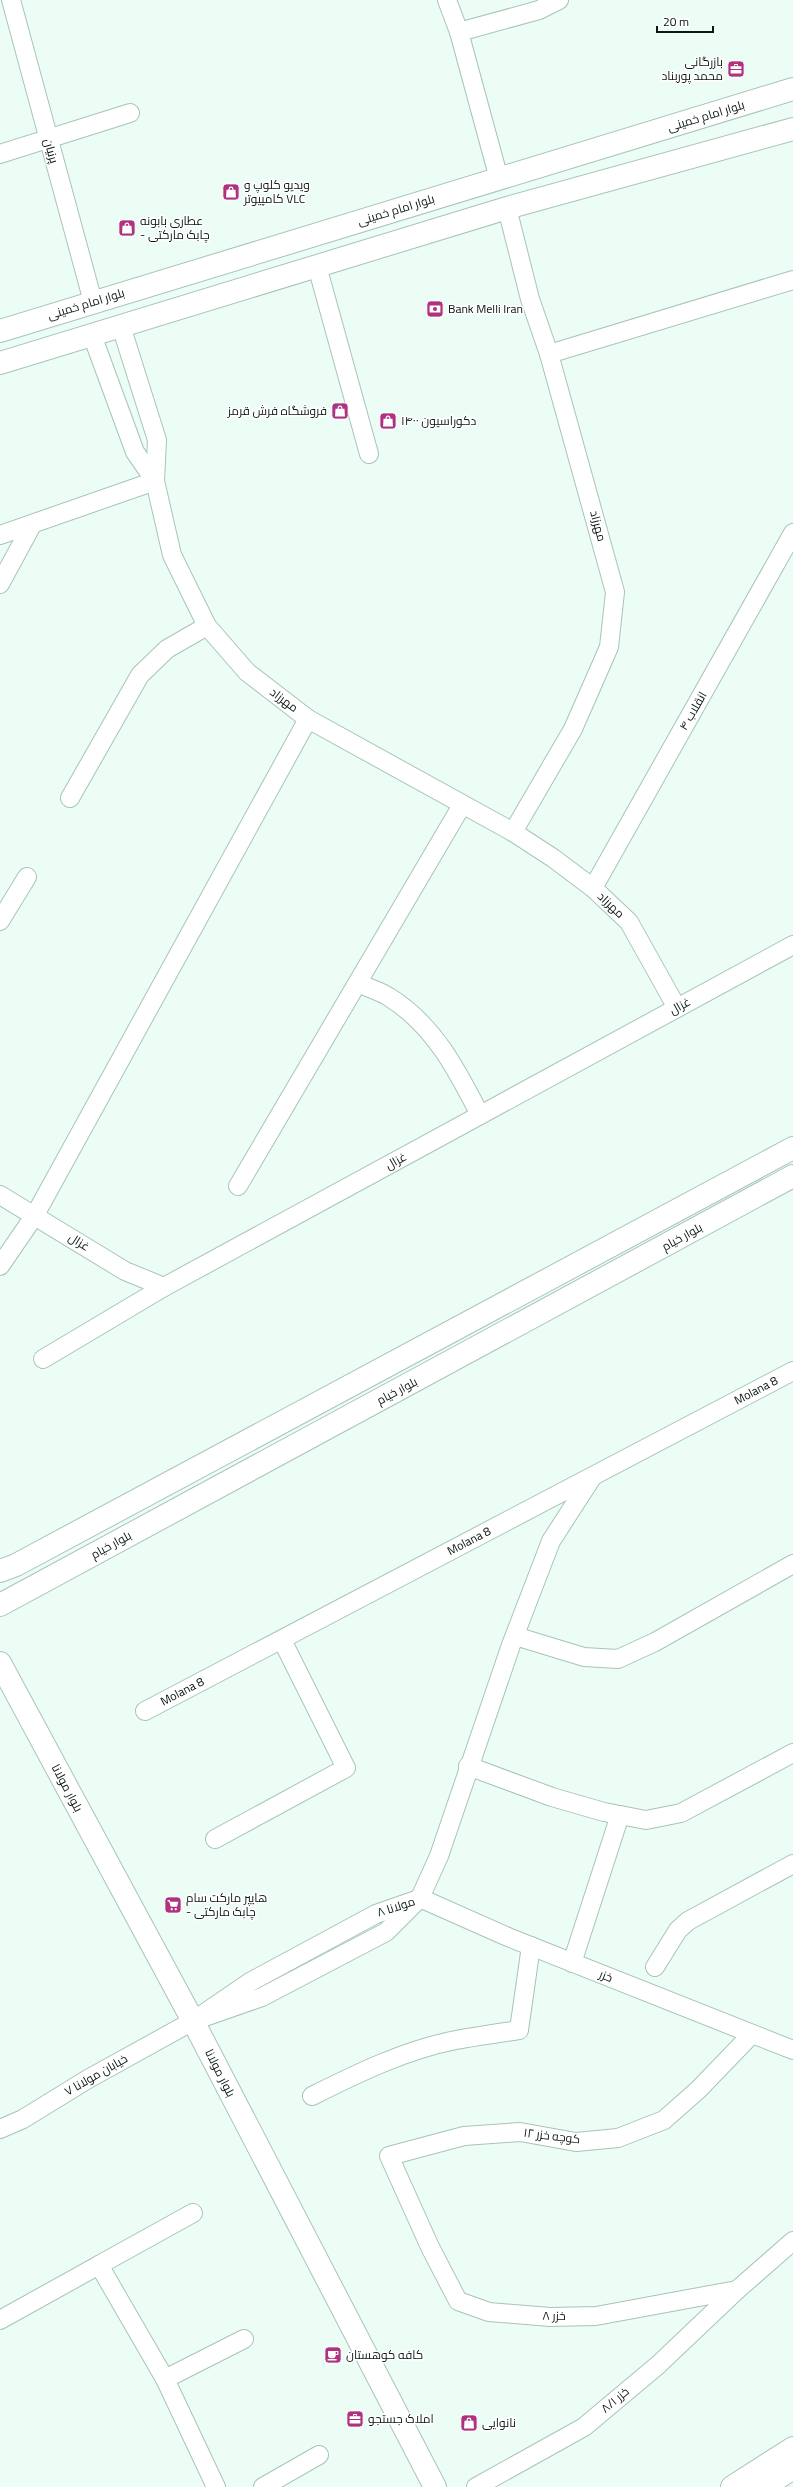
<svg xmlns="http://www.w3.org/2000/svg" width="793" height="2487" font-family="Georgia,Cairo,serif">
  <rect width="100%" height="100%" fill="#ecfdf5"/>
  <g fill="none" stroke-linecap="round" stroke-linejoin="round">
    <g stroke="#a7c4b8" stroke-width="20">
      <g id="street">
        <path d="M11,0L93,302"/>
        <path d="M447,0L459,32L499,179"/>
        <path d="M459,32L539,10L559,0"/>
        <path d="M0,154L130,113"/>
        <path d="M507,208L530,299L549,354L615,592L609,647L573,729L513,832"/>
        <path d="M317,266L369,454"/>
        <path d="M121,326L157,440L155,481L172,555L207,626L247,672L308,719L513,832L553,858L593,888L629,922L677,1008"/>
        <path d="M92,335L135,452L155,481"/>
        <path d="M549,354L793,280"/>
        <path d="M0,535L155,481"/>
        <path d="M0,584L32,525"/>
        <path d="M70,798L140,675L167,649L207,626"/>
        <path d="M593,888L793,533"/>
        <path d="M0,921L27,877"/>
        <path d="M358,983C368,988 380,991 389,997C434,1025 457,1070 480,1115"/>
        <path d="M238,1186L462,805"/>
        <path d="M0,1195L125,1271L164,1287L793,945"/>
        <path d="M0,1266L35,1215L308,719"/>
        <path d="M43,1359L164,1287"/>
        <path d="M515,1636L584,1657L618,1659L655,1642L793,1564"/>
        <path id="s1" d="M145,1711L793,1371"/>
        <path d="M468,1766L552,1797L604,1812L646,1820L681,1813L793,1753"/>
        <path d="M215,1839L346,1768L282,1640"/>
        <path d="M420,1898L508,1937L793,2050"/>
        <path d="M572,1963L620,1815"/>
        <path d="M655,1967L678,1930L688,1921L793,1864"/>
        <path d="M193,2021L262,1997L386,1932L420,1898L439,1856L511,1645L551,1541L591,1479"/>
        <path d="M752,2034L698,2090L664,2120L618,2138L576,2142L520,2132L464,2136L389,2156L430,2247L458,2301L489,2312L550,2317L596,2316L737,2290L793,2241"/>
        <path d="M312,2096C358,2073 405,2050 456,2040C477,2036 498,2033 519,2030L531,1946"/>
        <path d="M0,2129L23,2119L88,2079L193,2021L250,1982L376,1914L416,1900"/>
        <path d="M99,2265L193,2213"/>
        <path d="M0,2320L99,2265L165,2379L216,2487"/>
        <path d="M165,2379L244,2339"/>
        <path d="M263,2487L319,2455"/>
        <path d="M476,2487L584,2427L658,2365L737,2290"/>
      </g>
    </g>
    <g stroke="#a7c4b8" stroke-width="24">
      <path id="secondary" d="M0,331L793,89
        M0,363L507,208L793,129
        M0,1571L16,1565L793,1148
        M0,1605L793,1176
        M0,1663L193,2021L435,2487
        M732,2487L793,2448
        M764,2487L793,2468"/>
    </g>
    <use href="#street" stroke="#fff" stroke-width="18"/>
    <use href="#secondary" stroke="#fff" stroke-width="22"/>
  </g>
  <defs>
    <g id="office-square" transform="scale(0.9)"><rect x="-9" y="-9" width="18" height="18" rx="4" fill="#af317f" stroke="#fff"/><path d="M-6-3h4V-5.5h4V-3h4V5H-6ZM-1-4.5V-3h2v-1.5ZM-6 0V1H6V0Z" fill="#fff"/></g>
    <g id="shop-square" transform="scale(0.9)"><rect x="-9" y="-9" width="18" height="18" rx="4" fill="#af317f" stroke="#fff"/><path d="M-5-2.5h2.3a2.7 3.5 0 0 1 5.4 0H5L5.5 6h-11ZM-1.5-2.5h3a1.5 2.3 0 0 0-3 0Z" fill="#fff"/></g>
    <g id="bank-square" transform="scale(0.9)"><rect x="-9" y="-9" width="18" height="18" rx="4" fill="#af317f" stroke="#fff"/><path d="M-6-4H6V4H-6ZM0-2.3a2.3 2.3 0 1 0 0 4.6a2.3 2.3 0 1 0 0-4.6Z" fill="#fff"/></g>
    <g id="supermarket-square" transform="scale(0.9)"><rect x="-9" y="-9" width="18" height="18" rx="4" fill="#af317f" stroke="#fff"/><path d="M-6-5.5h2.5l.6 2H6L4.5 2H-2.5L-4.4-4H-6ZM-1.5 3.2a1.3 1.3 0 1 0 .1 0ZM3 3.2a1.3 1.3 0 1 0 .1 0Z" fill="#fff"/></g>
    <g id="cafe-square" transform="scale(0.9)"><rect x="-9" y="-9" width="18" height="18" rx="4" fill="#af317f" stroke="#fff"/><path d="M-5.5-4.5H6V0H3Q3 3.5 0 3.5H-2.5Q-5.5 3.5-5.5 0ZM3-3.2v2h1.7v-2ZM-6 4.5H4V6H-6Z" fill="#fff"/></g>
  </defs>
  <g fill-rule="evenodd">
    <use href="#office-square" x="736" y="69"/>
    <use href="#shop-square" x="231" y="192"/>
    <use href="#shop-square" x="127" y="228"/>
    <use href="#bank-square" x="435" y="309"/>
    <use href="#shop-square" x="340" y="411"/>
    <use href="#shop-square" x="388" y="421"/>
    <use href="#supermarket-square" x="173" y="1905"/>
    <use href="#cafe-square" x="333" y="2355"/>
    <use href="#office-square" x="355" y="2419"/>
    <use href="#shop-square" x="469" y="2423"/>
  </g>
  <g text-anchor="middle" stroke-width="3" stroke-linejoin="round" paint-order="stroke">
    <g font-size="12" fill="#0d1813" stroke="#fff" text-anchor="start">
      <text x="723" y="66" text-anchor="end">بازرگانی<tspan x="723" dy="14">محمد پوربناد</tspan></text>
      <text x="244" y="189">ویدیو کلوپ و<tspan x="244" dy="14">کامپیوتر VLC</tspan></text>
      <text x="140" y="225">عطاری بابونه<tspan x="140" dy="14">- چابک مارکتی</tspan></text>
      <text x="448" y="313">Bank Melli Iran</text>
      <text x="327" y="415" text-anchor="end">فروشگاه فرش قرمز</text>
      <text x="401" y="425">دکوراسیون ۱۴۰۰</text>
      <text x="186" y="1902">هایپر مارکت سام<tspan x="186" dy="14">- چابک مارکتی</tspan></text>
      <text x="346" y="2359">کافه کوهستان</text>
      <text x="368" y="2423">املاک جستجو</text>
      <text x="482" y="2427">نانوایی</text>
    </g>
    <g font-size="12" fill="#0d1813" stroke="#fff">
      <text transform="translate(706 116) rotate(-17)" y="4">بلوار امام خمینی</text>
      <text transform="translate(51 151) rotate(74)" y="4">پرنیان</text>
      <text transform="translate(396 210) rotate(-17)" y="4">بلوار امام خمینی</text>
      <text transform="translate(86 304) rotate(-17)" y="4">بلوار امام خمینی</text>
      <text transform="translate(598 526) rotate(75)" y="4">مهرزاد</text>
      <text transform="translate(284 700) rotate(37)" y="4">مهرزاد</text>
      <text transform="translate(693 711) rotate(-60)" y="4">انقلاب ۴</text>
      <text transform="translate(611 905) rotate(43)" y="4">مهرزاد</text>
      <text transform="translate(680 1006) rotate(-29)" y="4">غزال</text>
      <text transform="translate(396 1161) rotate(-29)" y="4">غزال</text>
      <text transform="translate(682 1237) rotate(-29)" y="4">بلوار خیام</text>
      <text transform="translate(79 1242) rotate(32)" y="4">غزال</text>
      <text transform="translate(397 1391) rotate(-28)" y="4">بلوار خیام</text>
      <text dy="4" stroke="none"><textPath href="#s1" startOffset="690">Molana 8</textPath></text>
      <text dy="4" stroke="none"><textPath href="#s1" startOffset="366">Molana 8</textPath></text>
      <text transform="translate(111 1545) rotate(-29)" y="4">بلوار خیام</text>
      <text dy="4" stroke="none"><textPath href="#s1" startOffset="42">Molana 8</textPath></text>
      <text transform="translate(67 1788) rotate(62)" y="4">بلوار مولانا</text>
      <text transform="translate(396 1907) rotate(-18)" y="4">مولانا ۸</text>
      <text transform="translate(606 1976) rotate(22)" y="4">خزر</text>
      <text transform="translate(220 2073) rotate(63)" y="4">بلوار مولانا</text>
      <text transform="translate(96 2075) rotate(-30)" y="4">خیابان مولانا ۷</text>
      <text transform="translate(552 2136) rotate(7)" y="4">کوچه خزر ۱۲</text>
      <text transform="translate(554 2316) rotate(1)" y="4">خزر ۸</text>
      <text transform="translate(615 2400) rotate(-40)" y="4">خزر ۸/۱</text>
    </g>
  </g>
  <path d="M657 26v6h56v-6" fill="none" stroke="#0d1813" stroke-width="2"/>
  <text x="663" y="26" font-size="12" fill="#0d1813" stroke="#ffffff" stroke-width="3" paint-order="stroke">20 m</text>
</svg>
